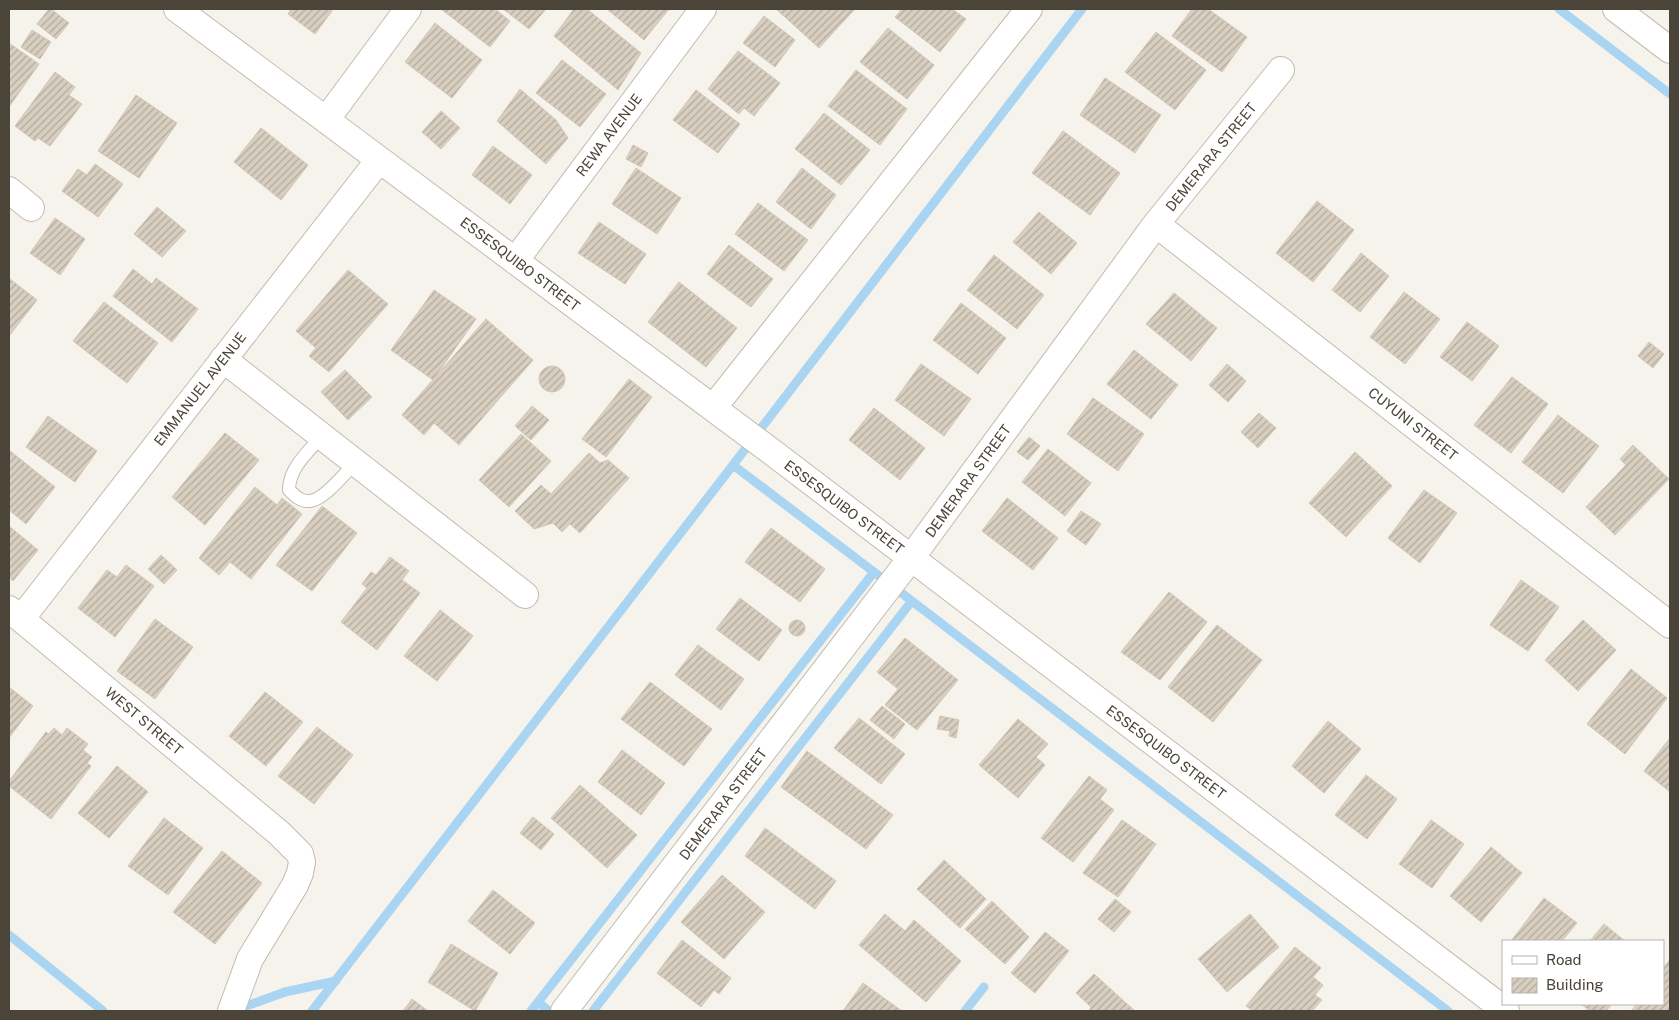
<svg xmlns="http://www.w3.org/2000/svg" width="1679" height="1020" font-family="'Public Sans',sans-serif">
  <defs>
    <pattern id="building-hatch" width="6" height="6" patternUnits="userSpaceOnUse" patternTransform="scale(1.25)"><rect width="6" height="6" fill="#d8cfc1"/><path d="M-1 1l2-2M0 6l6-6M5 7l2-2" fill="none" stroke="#b1aa9e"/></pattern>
  </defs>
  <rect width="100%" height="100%" fill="#f6f3ec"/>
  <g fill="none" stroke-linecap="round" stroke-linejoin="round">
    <path stroke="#a9d4f2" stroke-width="9" d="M1559,9L1670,94
      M874,572L1448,1011
      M9,935L103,1011
      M538,1002L549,1011
      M235,1010L285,992L336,981
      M312,1011L733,465L1082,9
      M531,1011L874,572L733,465
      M593,1011L911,602
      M965,1011L984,987"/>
  </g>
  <path fill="url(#building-hatch)" stroke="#d3c7b4" d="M49,9H51L69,23L56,39L37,24Z
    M291,9H330L332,11L315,34L288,14Z
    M441,9H495L510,21L490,47Z
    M503,9H546L529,29Z
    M574,9H587L641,53L618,90L554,36Z
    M607,9H669L644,40Z
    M776,9H852L854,10L819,48Z
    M902,9H952L966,19L940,52L895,17Z
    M1192,9H1208L1247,37L1222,72L1172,36Z
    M764,16L795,40L775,67L743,43Z
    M435,23L482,60L452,98L405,62Z
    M888,28L934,65L907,99L860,62Z
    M32,30L51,42L40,59L21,47Z
    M1156,32L1206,70L1175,110L1125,72Z
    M9,43L39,64L9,107Z
    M738,51L780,83L754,116L744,108L739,114L708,89Z
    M562,60L606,94L580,127L536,93Z
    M856,70L907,109L880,145L828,106Z
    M55,72L75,87L69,95L82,104L50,146L38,138L35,141L15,126Z
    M1105,78L1161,115L1135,153L1080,115Z
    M520,89L556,120L568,138L546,164L497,121Z
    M696,90L740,124L718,153L673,120Z
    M136,95L177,123L139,178L98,151Z
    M441,111L460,128L441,149L422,132Z
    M824,113L870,150L841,185L795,149Z
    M261,128L308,165L281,200L234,162Z
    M1063,131L1120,173L1090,215L1032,173Z
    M633,145L648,153L641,167L626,159Z
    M493,146L532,175L510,204L472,175Z
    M95,164L123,184L98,217L62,191L78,169L87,175Z
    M636,168L681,198L657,234L612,204Z
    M802,168L836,195L811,229L776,202Z
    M1317,201L1354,230L1313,282L1276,253Z
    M758,203L808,240L784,271L735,234Z
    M157,207L186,231L162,257L134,234Z
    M1039,212L1077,243L1051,274L1013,242Z
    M55,218L85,239L60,275L30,253Z
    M599,222L646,254L625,284L578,253Z
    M729,245L773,279L751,307L707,274Z
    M1361,253L1389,276L1360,312L1332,290Z
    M994,255L1044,295L1017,329L967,290Z
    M133,269L152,284L156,278L198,309L172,342L113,296Z
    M348,270L388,304L329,372L309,356L316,348L296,331Z
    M10,279L37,300L9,336V280Z
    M679,282L737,328L706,367L648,322Z
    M434,290L476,319L433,380L391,350Z
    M1404,292L1440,319L1405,364L1370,337Z
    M1174,293L1217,328L1191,361L1146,324Z
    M104,302L158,343L127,383L73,341Z
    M961,303L1006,338L978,374L933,340Z
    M486,319L533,360L459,445L434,423L424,435L402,415Z
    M1467,322L1499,346L1472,381L1440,357Z
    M1649,342L1664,354L1653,368L1638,356Z
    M1134,350L1178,385L1151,419L1107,384Z
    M921,364L971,399L944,436L895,400Z
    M1227,364L1246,381L1228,402L1209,385Z
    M539 379a13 13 0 1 1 26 0a13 13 0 1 1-26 0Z
    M345,370L372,397L348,420L321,392Z
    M1512,377L1548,404L1511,453L1474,425Z
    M629,379L652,397L606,457L582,439Z
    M1093,398L1144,434L1118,471L1067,434Z
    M532,406L549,420L531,440L515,426Z
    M874,408L925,448L900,480L849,440Z
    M1259,413L1276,428L1258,448L1241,432Z
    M1558,415L1599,446L1563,493L1522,462Z
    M48,416L97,451L75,482L26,447Z
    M225,433L259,460L205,525L172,497Z
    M521,434L551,461L509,507L479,480Z
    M1029,437L1040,446L1028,460L1017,452Z
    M1633,445L1669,479L1615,535L1586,507L1626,465L1620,459Z
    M1048,449L1091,483L1065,516L1022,482Z
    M9,450L55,487L26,524L9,510Z
    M1355,452L1392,486L1346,537L1309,503Z
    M589,453L600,463L608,460L629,478L580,533L570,524L562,532L553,523L534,529L515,511L541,485L551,494Z
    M255,487L277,505L282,498L302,514L251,579L230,562L219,575L199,558Z
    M1424,490L1457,513L1420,563L1388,538Z
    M1007,498L1058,538L1033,570L982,531Z
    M322,506L357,533L312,591L276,565Z
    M1081,511L1101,524L1086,545L1067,531Z
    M9,526L38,550L13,581L9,577Z
    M771,528L825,569L800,602L745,562Z
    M161,555L177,570L164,584L148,569Z
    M390,557L409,571L402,580L420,593L377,650L341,622L367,588L362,584L371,572L376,575Z
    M126,565L154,586L115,637L78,608L107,570L117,577Z
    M1521,580L1559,607L1528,651L1490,625Z
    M1169,592L1207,622L1160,680L1121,652Z
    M740,598L782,630L759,661L716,629Z
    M440,610L473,636L437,681L404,656Z
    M155,619L193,647L155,699L117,671Z
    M789 628a8 8 0 1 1 16 0a8 8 0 1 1-16 0Z
    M1583,620L1616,650L1578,691L1545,660Z
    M1217,625L1262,660L1213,722L1168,687Z
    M905,638L958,680L917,730L885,705L898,689L877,672Z
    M698,645L744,679L721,710L675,675Z
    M1631,669L1667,698L1625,754L1587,724Z
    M650,682L712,729L684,766L621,719Z
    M9,687L33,706L9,738Z
    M265,692L303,722L266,766L229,736Z
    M882,706L905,724L894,739L870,720Z
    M940,716L959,720L956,738L949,736L950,731L937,729Z
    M859,718L905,754L881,784L834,748Z
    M1018,719L1048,744L1036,757L1045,765L1018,798L979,765Z
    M1328,721L1361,749L1324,793L1292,766Z
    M317,727L353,755L314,804L278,776Z
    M54,728L62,735L67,728L88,744L83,750L92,757L87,763L91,766L51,819L9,786V781L46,732L49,734Z
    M1670,738V792L1644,771Z
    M622,750L665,783L641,815L598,782Z
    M807,751L893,815L866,849L781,787Z
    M117,766L148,792L109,838L78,813Z
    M1366,775L1397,799L1367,839L1335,815Z
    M1089,776L1107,790L1100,799L1114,810L1073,862L1041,838Z
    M580,785L637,835L607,868L551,818Z
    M533,817L554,834L541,850L520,833Z
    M164,818L203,848L168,895L128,866Z
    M1122,820L1156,844L1118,897L1083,873Z
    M1431,820L1464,844L1432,888L1399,864Z
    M765,828L836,881L815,909L745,856Z
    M1491,847L1522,873L1481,922L1450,896Z
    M222,851L262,883L215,944L173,912Z
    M944,860L986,899L960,928L917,889Z
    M722,875L765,912L724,959L681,922Z
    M493,890L535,923L510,954L468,921Z
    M1544,898L1577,923L1562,941H1511Z
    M1115,899L1131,912L1114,932L1098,919Z
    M992,901L1029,937L1005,964L965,929Z
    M885,914L905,931L914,920L961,961L926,1002L859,945Z
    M1250,914L1279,947L1227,992L1198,959Z
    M1604,924L1625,941H1590Z
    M1045,932L1069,951L1035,993L1011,973Z
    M682,940L731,978L719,994L714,990L701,1007L657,973Z
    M451,944L498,973L475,1011L428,982Z
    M1295,947L1321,968L1313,977L1323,985L1315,995L1322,1000L1312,1011H1253L1246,1006Z
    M1670,959V1011H1631L1637,1004H1663V969Z
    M1094,974L1135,1011H1089L1091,1007L1076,993Z
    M863,983L902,1011H843Z
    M412,999L428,1011H403Z
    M1581,1004H1612L1606,1011H1590Z"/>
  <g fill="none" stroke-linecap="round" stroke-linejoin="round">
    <g stroke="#c2bbae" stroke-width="14">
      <path id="service" d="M322,436C308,452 289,468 289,490C295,496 301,502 310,501C324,500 345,473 355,463"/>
    </g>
    <g stroke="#c2bbae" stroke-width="28">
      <path id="minor" d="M177,9L772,452L1506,1011
        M1616,9L1670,50
        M326,120L408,9
        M9,190L31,208
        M1156,224L1670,625
        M515,261L703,9
        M223,359L525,595
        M713,408L1029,9
        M9,609L279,833L300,854L302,862L300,873L295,885L250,959L231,1011
        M21,619L379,160
        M564,1011L911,558L1156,224L1281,70"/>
    </g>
    <use href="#service" stroke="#fff" stroke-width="12"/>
    <use href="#minor" stroke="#fff" stroke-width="26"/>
  </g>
  <g text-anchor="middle" stroke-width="4.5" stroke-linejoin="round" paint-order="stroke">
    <g font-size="14" fill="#4b4439" stroke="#fff">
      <text transform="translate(609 135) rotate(-53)" y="5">REWA AVENUE</text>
      <text transform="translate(1211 157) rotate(-51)" y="5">DEMERARA STREET</text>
      <text transform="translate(520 264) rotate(37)" y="5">ESSESQUIBO STREET</text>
      <text transform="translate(200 389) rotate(-52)" y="5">EMMANUEL AVENUE</text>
      <text transform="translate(1413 424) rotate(38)" y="5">CUYUNI STREET</text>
      <text transform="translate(968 481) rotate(-54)" y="5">DEMERARA STREET</text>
      <text transform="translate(844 507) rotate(37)" y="5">ESSESQUIBO STREET</text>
      <text transform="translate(144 721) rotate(40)" y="5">WEST STREET</text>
      <text transform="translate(1166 752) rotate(37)" y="5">ESSESQUIBO STREET</text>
      <text transform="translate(723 804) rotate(-53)" y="5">DEMERARA STREET</text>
    </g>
  </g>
  <rect width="1679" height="1020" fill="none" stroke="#4b4439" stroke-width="20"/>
  <rect x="1502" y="940" width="162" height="65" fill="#ffffff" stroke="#b7b4b0"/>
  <rect x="1512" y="956" width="25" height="8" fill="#ffffff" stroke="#b7b4b0"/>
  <text x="1546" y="965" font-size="15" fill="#4b4439">Road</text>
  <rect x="1512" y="978" width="25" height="15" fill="url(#building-hatch)" stroke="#b7b4b0"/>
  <text x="1546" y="990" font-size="15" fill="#4b4439">Building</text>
</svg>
